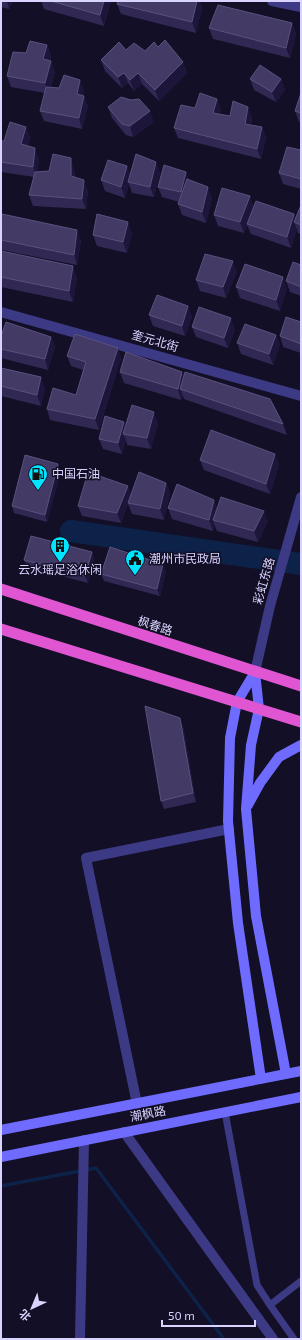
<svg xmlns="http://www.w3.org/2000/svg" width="302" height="1340" font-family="'Exo 2','Noto Sans SC',sans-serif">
  <rect width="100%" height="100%" fill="#130f26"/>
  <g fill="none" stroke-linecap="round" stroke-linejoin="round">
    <path stroke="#0c2248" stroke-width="3.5" d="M1,1186L96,1168L224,1339"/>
    <path stroke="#0c2248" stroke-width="22" d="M71,531L301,564"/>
    <path stroke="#3d3a85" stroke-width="7" d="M225,1112L257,1285L270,1305L301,1281
      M270,1305L294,1339"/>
    <path stroke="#3d3a85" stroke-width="10" d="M1,312L301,396
      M137,1104L86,858L229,829
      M124,1132L273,1339
      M80,1339L84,1140"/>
    <path stroke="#3d3a85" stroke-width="10" d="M272,1L301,7
      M255,672L270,606L301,497"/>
    <path stroke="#6f6bff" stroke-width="10" d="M255,672L237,702L230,738L228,821L238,923L261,1079
      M255,672L259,709L251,745L246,809L256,916L286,1074
      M248,805L260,783L279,757L301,745
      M1,1130L301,1071
      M1,1157L301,1097"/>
    <path stroke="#e055d1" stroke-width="11" d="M1,589L301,686
      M1,629L301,722"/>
  </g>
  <path fill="#312854" d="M1,1H13L9,9L1,7Z
    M41,1H111L104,26L44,9Z
    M118,1H199L202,8L196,33L121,14L117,4Z
    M292,23L296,34L290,58L213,39L209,28Z
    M47,45L51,56L50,61L55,72L51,87L84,91L83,95L88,106L82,129L44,121L40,111L45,93L11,87L7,76L26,53Z
    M158,47L183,62L187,73L159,101L142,84L134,91L128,83L122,88L105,71L101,60L126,50L145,51Z
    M250,79H281L285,90L276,102L254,90Z
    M301,93V122H299L295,111Z
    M217,99L221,110L219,114L230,116L252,117L251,125L262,127L266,138L261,159L178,138L174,128L195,108Z
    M108,107L154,122L133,137L126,135L112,118Z
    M26,127L30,138L28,146L39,159L37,172L74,169L75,177L88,191L86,209L33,206L29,195L34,177L1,172V141H4Z
    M301,150V189L283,184L279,173Z
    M127,166L130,175L160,172L154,197L132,193L129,184L125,198L105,191L101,180Z
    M186,172L189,180L212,198L206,223L182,215L178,204L179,202L162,197L158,187Z
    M301,205V234L298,233L297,229L291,248L251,234L247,225L244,233L218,226L214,215L254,206L294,214L296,218Z
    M1,222L81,240L77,265L2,250L1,246Z
    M132,233L127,253L97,246L93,235Z
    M1,251L77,277L73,302L1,287Z
    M301,265V296L290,292L286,281Z
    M237,272L226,298L200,291L196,280Z
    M236,287L287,288L280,311L240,298Z
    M188,306L192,317L185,336L153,326L149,315Z
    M301,322V353L283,347L280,336Z
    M192,327L235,329L228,348L196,337Z
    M276,335L280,345L273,365L241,354L237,343Z
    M1,336L51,337L55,347L48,370L1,358Z
    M118,348L121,358L99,430L50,420L47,409L76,395L83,370L71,366L67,356Z
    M1,368L45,388L41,406L1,396Z
    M120,372H182L184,376L283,424L287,435L184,399L183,396L181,400L124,383Z
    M124,422L125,427L158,423L151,449L127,445L126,440L122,454L103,449L99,439Z
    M275,454L279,465L270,494L204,470L200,460Z
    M58,464L61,471L47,522L14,513L12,506Z
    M166,483L170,493L164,520L132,514L128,504L121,523L82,516L78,506L131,494Z
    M214,500L217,509L268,521L258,542L217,531L214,524L213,531L172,519L168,508Z
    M92,552L94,559L88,583L27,567L24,560Z
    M166,571L160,596L104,581L101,574Z
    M183,726L196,802L164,809L161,801Z"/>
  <path fill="#1d163a" d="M7,1H13L9,9Z
    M104,1H111L104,26L100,15Z
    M197,1H199L202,8L196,33L192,22Z
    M292,23L296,34L290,58L286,48Z
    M47,45L51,56L47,70L43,59Z
    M51,61L55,72L49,94L45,83Z
    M183,62L187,73L159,101L155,90Z
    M124,73L128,83L122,88L118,77Z
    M138,73L142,84L134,91L130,80Z
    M281,79L285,90L276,102L272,92Z
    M80,80L84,91L81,105L77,94Z
    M84,96L88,106L82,129L79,118Z
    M217,99L221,110L217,123L213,113Z
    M248,107L252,117L249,134L245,124Z
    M150,111L154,122L133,137L130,126Z
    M26,127L30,138L25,155L21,144Z
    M262,127L266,138L261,159L257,149Z
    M35,148L39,159L37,177L33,167Z
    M71,158L74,169L75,187L71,176Z
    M156,162L160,172L154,197L150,187Z
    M127,166L131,177L128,182L129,184L125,198L121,187Z
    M186,172L190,183L185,203L181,192Z
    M84,180L88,191L86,209L82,199Z
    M208,187L212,198L206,223L202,212Z
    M250,196L254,207L247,224V225L244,233L240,222Z
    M294,214L298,224L294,222L297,229L291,248L287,237Z
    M128,222L132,233L127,253L123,242Z
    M77,230L81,240L77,265L74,255Z
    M233,261L237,272L226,298L223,287Z
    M73,266L77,277L73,302L69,291Z
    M283,277L287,288L280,311L276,300Z
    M188,306L192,317L185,336L182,326Z
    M231,318L235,329L228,348L224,338Z
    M276,335L280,345L273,365L269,354Z
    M51,337L55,347L48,370L45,359Z
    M118,348L121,358L99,430L95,419Z
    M182,372L186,383L180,389L183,396L181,400L178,389Z
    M41,377L45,388L41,406L37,395Z
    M154,412L158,423L151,449L147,438Z
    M124,422L128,433L123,434L126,440L122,454L118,443Z
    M275,454L279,465L270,494L266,484Z
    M58,464L61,471L47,522L45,515Z
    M166,483L170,493L164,520L160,509Z
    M128,486L132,496L128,503V504L121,523L117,513Z
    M214,500L218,510L213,520L214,524L213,531L209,520Z
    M264,511L268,521L258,542L254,531Z
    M92,552L94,559L88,583L85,576Z
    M163,564L166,571L160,596L157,589Z
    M180,718L183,726L196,802L193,793Z"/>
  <path fill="#433a66" stroke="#5a527e" d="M51,1H104L100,15Z
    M118,1H197L192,22L117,4Z
    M218,5L292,23L286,48L209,28Z
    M165,40L183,62L155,90L138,73L130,80L124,73L118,77L101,60L119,42L126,50L134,43L145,51L154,42L158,47Z
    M30,41L47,45L43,59L51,61L45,83L7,76L13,52L26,53Z
    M260,65L281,79L272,92L250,79Z
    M64,75L80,80L77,94L84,96L79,118L40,111L46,87L59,88Z
    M200,93L217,99L213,113L230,116L233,101L248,107L245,124L262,127L257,149L174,128L181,105L195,108Z
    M301,93V113L295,111Z
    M121,97L131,100L139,99L150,111L130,126L122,124L108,107Z
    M10,122L26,127L21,144L35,148L33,167L1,162V141H4Z
    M287,147L301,150V179L279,173Z
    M53,154L71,158V176L84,180L82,199L29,195L35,172L49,171Z
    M136,154L156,162L150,187L128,182Z
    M108,160L127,166L121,187L101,180Z
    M164,165L186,172L181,192L158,187Z
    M187,179L208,187L202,212L178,204Z
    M222,188L250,196L240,222L214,215Z
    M256,201L294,214L287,237L247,224Z
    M301,205V225L294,222Z
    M2,214L77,230L74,255L1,240V222Z
    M97,214L128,222L123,242L93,235Z
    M1,251L73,266L69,291L1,277Z
    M205,254L233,261L223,287L196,280Z
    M293,262L301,265V287L286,281Z
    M245,264L283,277L276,300L236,287Z
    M157,295L188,306L182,326L149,315Z
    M199,307L231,318L224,338L192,327Z
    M286,317L301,322V344L280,336Z
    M6,322L51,337L45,359L1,349V336Z
    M245,324L276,335L269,354L237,343Z
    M75,334L118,348L95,419L47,409L53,388L76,395L86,362L67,356Z
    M126,352L182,372L178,389L120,372Z
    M1,368L41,377L37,395L1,386Z
    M185,372L270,399L283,424L180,389Z
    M132,405L154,412L147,438L123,434Z
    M105,416L124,422L118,443L99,439Z
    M211,430L275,454L266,484L200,460Z
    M25,455L58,464L45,515L12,506Z
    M88,472L128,486L117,513L78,506Z
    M139,472L166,483L160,509L128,503Z
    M177,484L214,500L209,520L168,508Z
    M221,497L264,511L254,531L213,520Z
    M31,536L92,552L85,576L24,560Z
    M110,547L163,564L157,589L101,574Z
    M145,706L180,718L193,793L161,801Z"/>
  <defs>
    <g id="fuel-pin" transform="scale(1)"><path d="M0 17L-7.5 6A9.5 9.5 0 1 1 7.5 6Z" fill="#00e5ff" stroke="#130f26"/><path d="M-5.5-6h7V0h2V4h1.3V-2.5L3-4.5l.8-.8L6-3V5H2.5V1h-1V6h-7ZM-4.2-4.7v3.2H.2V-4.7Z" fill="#111"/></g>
    <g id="building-pin" transform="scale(1)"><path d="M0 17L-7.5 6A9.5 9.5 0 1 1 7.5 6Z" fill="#00e5ff" stroke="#130f26"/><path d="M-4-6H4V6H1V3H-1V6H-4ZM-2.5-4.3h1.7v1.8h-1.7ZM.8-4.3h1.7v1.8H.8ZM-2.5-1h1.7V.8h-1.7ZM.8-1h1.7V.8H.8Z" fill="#111"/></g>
    <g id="civic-pin" transform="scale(1)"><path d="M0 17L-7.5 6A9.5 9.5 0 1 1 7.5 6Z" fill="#00e5ff" stroke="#130f26"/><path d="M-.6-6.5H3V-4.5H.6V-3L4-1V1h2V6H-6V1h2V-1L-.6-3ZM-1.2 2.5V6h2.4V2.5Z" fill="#111"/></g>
  </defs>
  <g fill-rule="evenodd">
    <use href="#fuel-pin" x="38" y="474"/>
    <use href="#building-pin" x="60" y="546"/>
    <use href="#civic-pin" x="135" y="559"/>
  </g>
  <g text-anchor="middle" stroke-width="3" stroke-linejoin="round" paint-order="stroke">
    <g font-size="12" fill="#d9d4ff" stroke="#130f26">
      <text transform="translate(155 341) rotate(16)" y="4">奎元北街</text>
      <text transform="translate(264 581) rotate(-74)" y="4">彩虹东路</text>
      <text transform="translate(155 626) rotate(18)" y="4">枫春路</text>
      <text transform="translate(148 1114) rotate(-11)" y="4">潮枫路</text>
    </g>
    <g font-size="12" fill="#d9d4ff" stroke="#130f26" text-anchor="start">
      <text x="52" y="478">中国石油</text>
      <text x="149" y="563">潮州市民政局</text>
      <text x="60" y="574" text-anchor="middle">云水瑶足浴休闲</text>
    </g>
  </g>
  <rect width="302" height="1340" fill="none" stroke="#d9d4ff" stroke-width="4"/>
  <g transform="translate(32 1308) rotate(224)" stroke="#130f26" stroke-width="3" paint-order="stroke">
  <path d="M0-3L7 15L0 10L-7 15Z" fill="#d9d4ff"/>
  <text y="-6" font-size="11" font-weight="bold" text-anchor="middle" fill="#d9d4ff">北</text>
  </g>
  <path d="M162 1320v6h93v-6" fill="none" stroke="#d9d4ff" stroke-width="2"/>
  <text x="168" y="1320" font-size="12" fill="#d9d4ff" stroke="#130f26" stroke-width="3" paint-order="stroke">50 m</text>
</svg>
